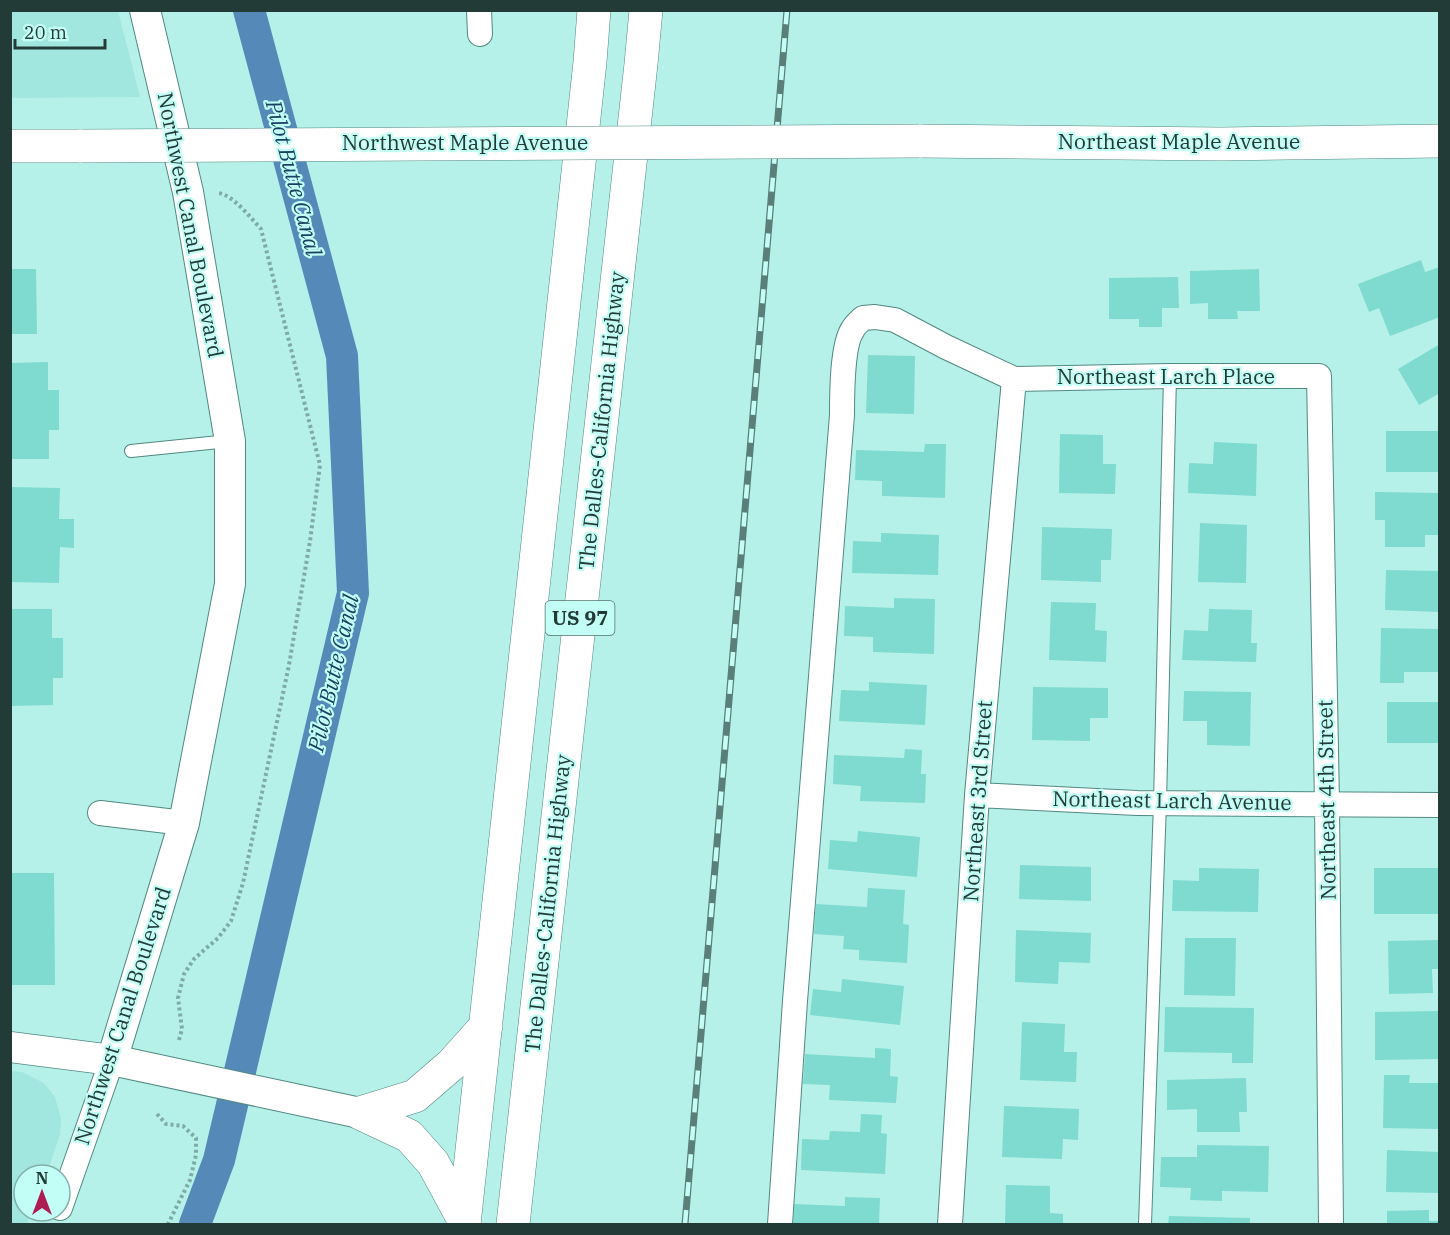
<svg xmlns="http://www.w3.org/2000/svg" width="1450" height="1235" font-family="'IBM Plex Serif',serif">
  <rect width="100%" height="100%" fill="#b6f1e9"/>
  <path fill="#a2e7df" d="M10,11H118L140,97L11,98Z
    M11,1071L22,1072L44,1083L55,1097L61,1118L60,1135L46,1175H24V1211H32L27,1224H11Z"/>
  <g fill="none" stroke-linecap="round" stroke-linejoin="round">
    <path stroke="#558ab8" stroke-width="32" d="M195,1224L219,1160L353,593L342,356L249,10"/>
  </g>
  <path fill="#7fdacf" d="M1421,260L1425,272L1440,267V317L1390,336L1379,308L1369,312L1358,284Z
    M10,269H36L37,334H10Z
    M1259,269L1260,311H1237L1238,319H1208V303L1190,304V271Z
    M1178,277L1179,308H1162V327H1139V319H1109V278Z
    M1440,344V393L1419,405L1398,369Z
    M868,355L915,356L914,414L866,413Z
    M48,362V390H59V430H49V459H10V363Z
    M1386,431H1440V472H1386Z
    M1060,434L1103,435V464H1116L1115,494L1059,493Z
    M1214,442L1257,444L1256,496L1188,493L1189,463L1213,464Z
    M925,444H946L945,498L882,496V481L855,480L856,450L924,452Z
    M10,487L60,488L59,519H74V548L60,547L59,583L10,582Z
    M1375,492L1440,493V535H1425V547H1385V520H1375Z
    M1200,523L1247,525L1246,583L1198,582Z
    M1042,527L1112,529L1111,560H1101V582L1041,580Z
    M881,533L939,535L938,575L852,573L853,541L881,542Z
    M1386,570L1440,571V612L1385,610Z
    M894,598L935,599L934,654L873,652V637L844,636L845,606L894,608Z
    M1051,602L1096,603L1095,630L1107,631L1106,662L1049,660Z
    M10,609H52V638H63V678H53V705L10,706Z
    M1209,609L1252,610L1251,643H1257L1256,662L1182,660L1184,630L1208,631Z
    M1381,628L1440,629V672H1404V683H1380Z
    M869,682L927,685L925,725L839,721L841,690L869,691Z
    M1033,687L1108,688V718H1090V741L1032,740Z
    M1184,691L1251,692L1250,746L1207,745V721H1183Z
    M1387,702H1440V743H1387Z
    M905,749L922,750L921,774H926L925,803L860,801L861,786L833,784L834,755L904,758Z
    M858,831L920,837L917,877L828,869L830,840L857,842Z
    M1020,865L1091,867V901L1019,899Z
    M1199,868L1259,869L1258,912L1172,911L1173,880L1199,881Z
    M1374,868H1440V914H1374Z
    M10,873H54L55,985H10Z
    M868,888L905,890L903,924L909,925L907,963L859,960V950L843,949L844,936L814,934L816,904L867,907Z
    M1016,930L1091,933L1090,963L1059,962L1058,984L1015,982Z
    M1185,938H1236L1235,996L1184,995Z
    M1440,940V969H1432L1433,993L1389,994L1388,941Z
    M842,979L904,986L900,1025L810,1015L813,989L841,992Z
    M1165,1007L1254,1008L1253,1063H1232V1053L1164,1052Z
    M1440,1011V1059L1375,1060V1012Z
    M1022,1022L1065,1024L1064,1052H1077L1076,1082L1020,1080Z
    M875,1048L891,1049L890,1076L898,1077L896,1103L829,1100L830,1085L803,1084L805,1054L875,1058Z
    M1384,1075H1410L1409,1083H1440V1129L1383,1128Z
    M1246,1078L1247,1112H1239L1240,1132H1197V1109L1167,1110V1080Z
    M1004,1106L1079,1109L1078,1140L1063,1139L1062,1159L1002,1157Z
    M861,1114L882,1115L881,1133L887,1134L885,1174L801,1170L802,1139L829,1140L830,1131L860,1132Z
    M1197,1145L1269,1146L1268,1192L1222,1191V1201L1190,1200L1191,1188L1160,1187L1161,1157H1197Z
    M1387,1150L1440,1152V1193L1386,1192Z
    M1006,1185L1050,1186V1213L1063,1214V1224H1005Z
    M845,1197L880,1198L879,1224H793L794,1204L845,1206Z
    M1429,1210V1221H1440V1224H1387V1211Z
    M1169,1216L1250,1218V1224H1168Z"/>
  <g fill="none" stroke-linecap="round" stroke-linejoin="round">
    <g stroke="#518982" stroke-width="14">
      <path id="service" d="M131,451L229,441
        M1145,1224L1160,803L1170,376"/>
    </g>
    <g stroke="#518982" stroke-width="26">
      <path id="minor" d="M479,10L480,34
        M977,795L1137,803L1440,805
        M100,813L184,823
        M60,1208L112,1060
        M780,1224L795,1001L842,415C842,395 842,344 853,329C855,325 860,321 863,318L875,317L895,320L946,347L1014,379L1170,376H1319L1327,804L1331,1224
        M950,1224L977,795L1014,379"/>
    </g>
    <g stroke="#518982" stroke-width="32">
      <path id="tertiary" d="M10,1047L112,1060L360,1113
        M112,1060L184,823L230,584V441L188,192L145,10"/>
    </g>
    <g stroke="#518982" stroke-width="34">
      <path id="secondary" d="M919,141L1221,144L1440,141
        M10,146H82"/>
    </g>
    <g stroke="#518982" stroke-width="34">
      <path id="trunk" d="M360,1113L415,1096L451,1065L486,1026
        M360,1113L409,1136L433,1163L465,1222
        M464,1224L590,62L594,10
        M513,1224L641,64L646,10"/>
    </g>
    <path stroke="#7eaba5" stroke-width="4" stroke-dasharray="3 3" stroke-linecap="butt" d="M179,1040L182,1029L178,998L184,974L194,959L218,938L231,921L243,883L289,665L310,541L320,465L261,229C251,218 232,194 218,193
      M157,1114L166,1124L183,1126L196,1138V1155L190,1180L168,1224"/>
    <use href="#service" stroke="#fff" stroke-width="12"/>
    <use href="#minor" stroke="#fff" stroke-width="24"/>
    <use href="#tertiary" stroke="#fff" stroke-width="30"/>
    <use href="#secondary" stroke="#fff" stroke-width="33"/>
    <use href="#trunk" stroke="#fff" stroke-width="33"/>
    <g stroke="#5a7f79" stroke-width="7">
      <path id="rail" d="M685,1224L787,10"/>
    </g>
    <use href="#rail" stroke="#c3fef6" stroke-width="4.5" stroke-dasharray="14" stroke-linecap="butt"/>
    <g stroke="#518982" stroke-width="34" stroke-linecap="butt">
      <path id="secondary-bridge" d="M82,146L919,141"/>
    </g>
    <use href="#secondary-bridge" stroke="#fff" stroke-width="33"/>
  </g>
  <g text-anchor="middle" stroke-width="4.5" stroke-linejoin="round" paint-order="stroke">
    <rect fill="#c3fef6" stroke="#537670" stroke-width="1.5" x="545.5" y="601" width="69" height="34" rx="4.5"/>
    <g font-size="20" font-weight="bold" fill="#233b37">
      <text x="580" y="625">US 97</text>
    </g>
    <g font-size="21" fill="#233b37" stroke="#c3fef6">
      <text x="1179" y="149">Northeast Maple Avenue</text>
      <text x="465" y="150">Northwest Maple Avenue</text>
      <text transform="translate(190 225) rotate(79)" y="7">Northwest Canal Boulevard</text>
      <text x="1166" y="384">Northeast Larch Place</text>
      <text transform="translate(602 421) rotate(-84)" y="7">The Dalles-California Highway</text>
      <text transform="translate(1327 800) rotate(-91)" y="7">Northeast 4th Street</text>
      <text transform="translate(978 801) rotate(-86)" y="7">Northeast 3rd Street</text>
      <text transform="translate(1172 801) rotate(1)" y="7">Northeast Larch Avenue</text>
      <text transform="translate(548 904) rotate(-84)" y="7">The Dalles-California Highway</text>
      <text transform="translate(123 1016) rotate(-72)" y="7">Northwest Canal Boulevard</text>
    </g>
    <g font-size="22" font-style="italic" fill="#184161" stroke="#c3fef6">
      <text transform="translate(294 178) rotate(75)" y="8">Pilot Butte Canal</text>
      <text transform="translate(333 673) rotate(-77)" y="8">Pilot Butte Canal</text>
    </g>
  </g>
  <rect width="1450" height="1235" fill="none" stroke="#233b37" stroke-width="24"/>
  <g transform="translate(42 1193)"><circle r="28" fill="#c3fef6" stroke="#83b0aa" stroke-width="1.5"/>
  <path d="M0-4.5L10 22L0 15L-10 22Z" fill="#ad1c52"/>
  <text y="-9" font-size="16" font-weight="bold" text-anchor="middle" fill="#233b37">N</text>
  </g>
  <path d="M15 39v9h90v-9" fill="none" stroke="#233b37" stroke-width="3"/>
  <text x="24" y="39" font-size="18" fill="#233b37" stroke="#c3fef6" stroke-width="4.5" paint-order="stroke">20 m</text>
</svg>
